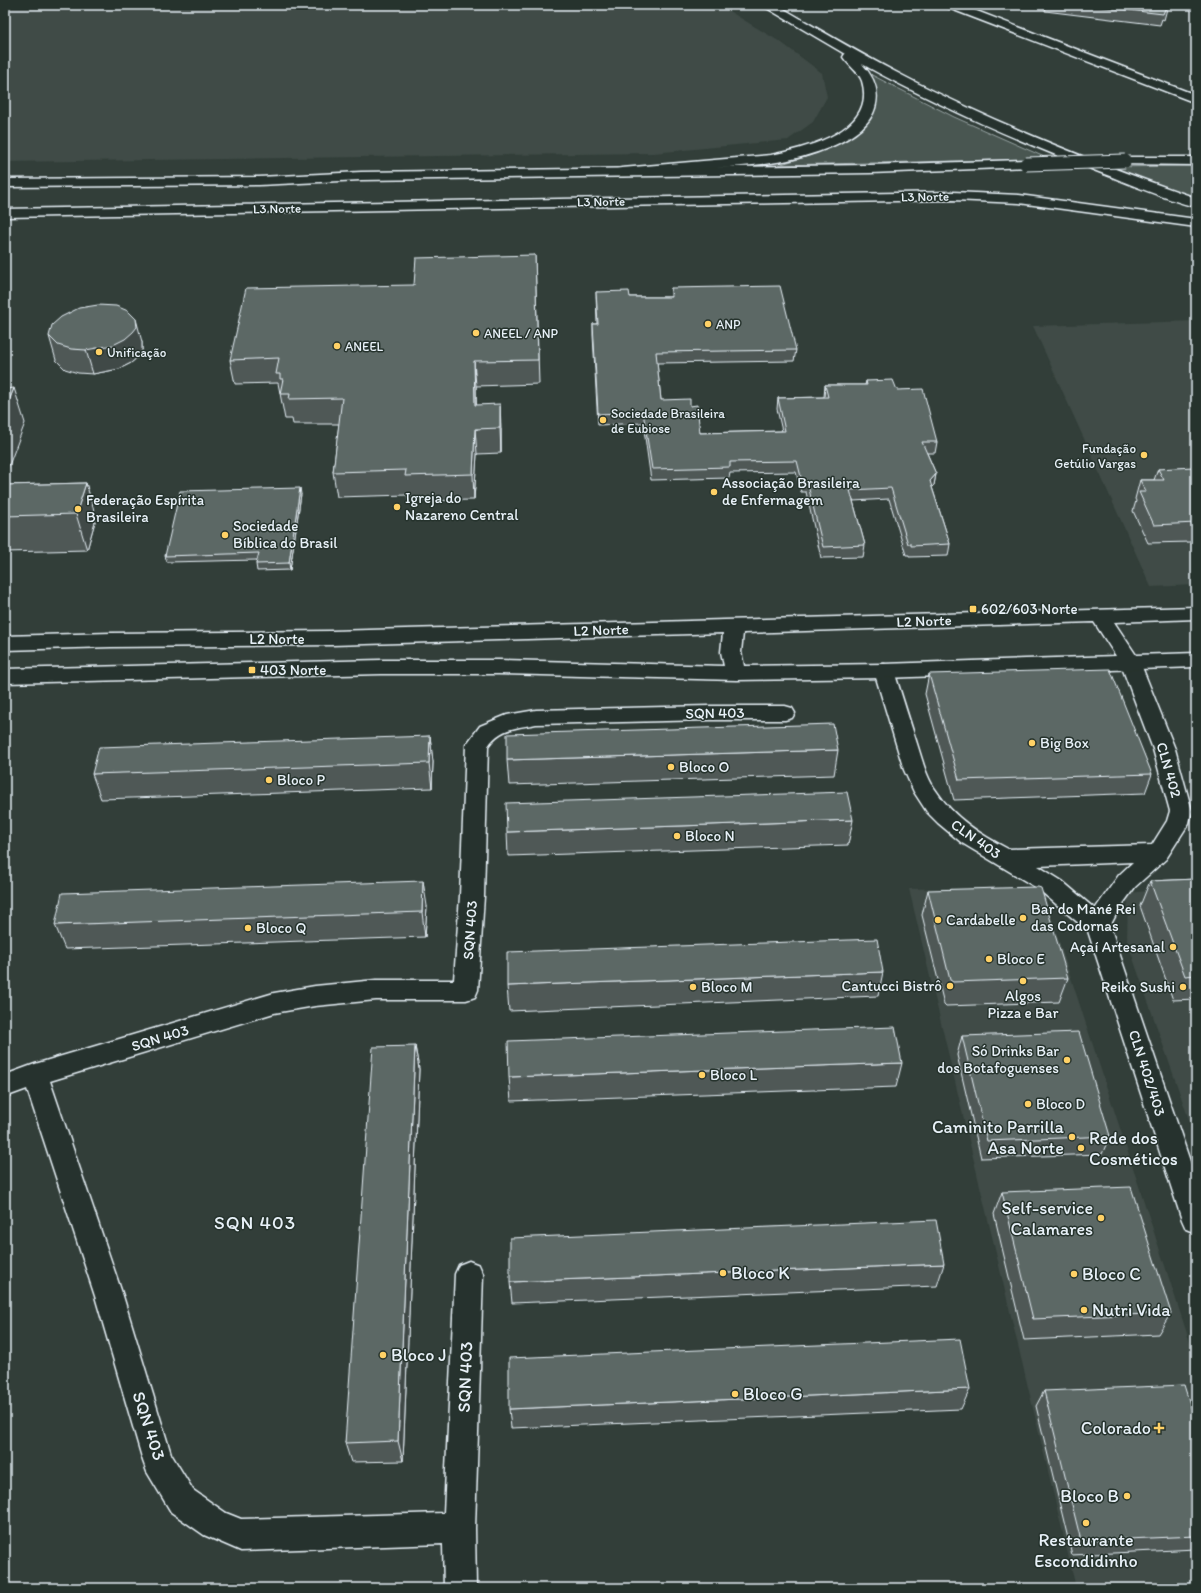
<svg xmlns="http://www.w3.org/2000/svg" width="1201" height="1593" font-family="Itim,sans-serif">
  <rect width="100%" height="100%" fill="#323e39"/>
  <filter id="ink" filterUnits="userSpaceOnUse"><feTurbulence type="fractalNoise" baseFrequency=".025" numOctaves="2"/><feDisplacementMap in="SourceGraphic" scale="8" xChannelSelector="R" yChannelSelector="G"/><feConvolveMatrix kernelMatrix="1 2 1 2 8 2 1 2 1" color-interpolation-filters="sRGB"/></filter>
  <g filter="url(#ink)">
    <path fill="#3f4b46" d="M5,5H719L782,43L822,73L827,97L813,122L788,140L654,153L5,162Z
      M1196,321V585L1151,587L1033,326Z
      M1041,886L1196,1361V1588H1076L909,889Z
      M1196,886V1140L1127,941L1128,893Z"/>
    <path fill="#495651" stroke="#98a4a4" d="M864,71L954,117L1049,159L778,165L809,156L837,144L869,118Z
      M1196,166V201L1103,167Z"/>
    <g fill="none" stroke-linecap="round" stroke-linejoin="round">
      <g stroke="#e8f1f8" stroke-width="3">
        <path id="street" d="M709,706H785L792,708L795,713L792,718L785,720H709L536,724C516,728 500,728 488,746L484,896L478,990L475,997L466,1000H376L315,1006L274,1013L50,1081L123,1296L171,1454L193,1490L226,1513L241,1519L444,1513L455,1274L459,1265L469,1261L479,1265L483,1274L475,1528L476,1588H444L443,1544L241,1551L204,1535L171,1512L147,1472L143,1461L95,1296L27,1089L5,1097V1075L35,1064L274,993L315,986L376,980H454L460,896L466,745L480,726L507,715L536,710Z"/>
      </g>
      <g stroke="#e8f1f8" stroke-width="3">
        <path id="secondary" d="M1125,157H1196V165L1120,164L1118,161L1120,158Z
          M1026,160L1031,161L1033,164L1031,167L870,173L361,180L259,185L5,187V179L259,177L361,172L870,165Z
          M953,192L1019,195L1196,219V227L1019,203L953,200L5,217V209Z
          M1130,655L1137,657L1140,662L1175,749L1192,811L1189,823L1166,859L1135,887L1119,909L1110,926L1196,1179V1233L1186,1229L1182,1220L1088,931L1037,888L962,843L938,823L927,812L914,792L904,770L874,671L877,666L884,664L891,666L894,671C902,697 910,722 918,747C923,763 927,779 937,792C954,818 981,835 1008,849L1152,845L1167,821L1170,811L1153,749L1120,662L1123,657ZM1133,862L1119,875L1095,909L1062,881L1038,866Z"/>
      </g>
      <g stroke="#e8f1f8" stroke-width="3">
        <path id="primary" d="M763,5H777C823,32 869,59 917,83C1007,128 1101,165 1196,198V207C1163,199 1131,184 1099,172C1018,141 938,106 862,64C874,77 880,91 875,108C865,142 802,159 771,163C749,166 726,167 704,169C677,171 649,174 622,176L617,175L615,172L617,169L622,168L771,155C807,148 877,131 862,81C859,72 848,65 843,57L845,54L765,7Z
          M944,5H961L1196,95V103L946,7Z
          M1196,607V619L1114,622L1136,655L1196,653V667L884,678L736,680L499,674H381L5,683V669L381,660H499L724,666L721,652L723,633L332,645L111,647L5,650V636L111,633L332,631ZM1094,622L1116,656L884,664L744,666L741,652L743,633Z"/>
      </g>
      <use href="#street" fill="#26332d" fill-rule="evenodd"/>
      <use href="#secondary" fill="#26332d" fill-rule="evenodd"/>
      <use href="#primary" fill="#26332d" fill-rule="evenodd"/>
      <g stroke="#e8f1f8" stroke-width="15" stroke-linecap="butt">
        <path id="secondary-bridge" d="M1026,164L1125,161"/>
      </g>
      <use href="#secondary-bridge" stroke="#26332d" stroke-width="13"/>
    </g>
    <path fill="#4f5957" stroke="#e8f1f8" d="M1046,5H1168L1164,20L1162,19L1160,25L1045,11Z
      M535,255L539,384L476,386V405L501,429V453L477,454L474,500L408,501L407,495L337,497L333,472L339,424H293L292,419H285L278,383L235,384L230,360L414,285Z
      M671,288L796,350L794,361L657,363L661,400L690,406L700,433L782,431L777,409L778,398L824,397L825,385H865L866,381L897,390L937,442L935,453H927L936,474L934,485L932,487L950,544L948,556L909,557V555H906L889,499L853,501L865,545L863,557L821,558L806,492H801L796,472L730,473L729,478L651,480L643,423L598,425L593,335V324H597L596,292L630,297H671Z
      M49,336L142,342V351L139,356L131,363L119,369L93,374L78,373L65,369L56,360Z
      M1158,469L1196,473V546H1193L1191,542L1148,543L1133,511L1136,501L1135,499L1140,480H1154Z
      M86,483L96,518L87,550L5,552V485Z
      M301,494L290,570L257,571L256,564L257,560L167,562L165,556Z
      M929,674L1152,774L1145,793L954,800L925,694Z
      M430,736L433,762L432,788L101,799L92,774Z
      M838,750L834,775L509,785L507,760Z
      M853,820L848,845L508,856L507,832Z
      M1196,879V999L1173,1000L1140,906L1150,881Z
      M928,890L1068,978L1059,1002L946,1006L944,1004L922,915Z
      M427,906L425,937L65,949L55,925Z
      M883,972L878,996L509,1011L507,986Z
      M962,1036L1110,1136L1102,1154L981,1158L957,1055Z
      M415,1046L419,1069L403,1461L351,1462L345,1443Z
      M902,1063L896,1087L511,1101L509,1077Z
      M1002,1192L1171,1313L1158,1334L1024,1340L994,1214Z
      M944,1264L937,1286L512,1303L510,1282Z
      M970,1389L961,1409L511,1428L509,1409Z
      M1044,1391L1196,1424V1549L1072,1555L1036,1406Z"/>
    <path fill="#404947" stroke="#e8f1f8" d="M136,319L142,342V351L139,356L131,363L119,369L93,374L86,350Z
      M474,361L476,386L477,430L475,405Z
      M14,388L25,423L5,476V411Z
      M500,404L501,429V453L500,428Z
      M475,429L477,454L474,500L473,474Z
      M936,474L934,485L927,492L930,481Z
      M86,483L96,518L87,550L76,514Z
      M300,488L301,494L290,570L289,563Z
      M430,736L433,762L432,788L429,763Z
      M423,881L427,906L425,937L422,912Z
      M415,1046L419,1069L403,1461L398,1441Z"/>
    <path fill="#5c6865" stroke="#e8f1f8" d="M1086,5H1168L1166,9H1165L1163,14Z
      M535,255L538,360L474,361L475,405L500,404V428L475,429L473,474L405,476L406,470L333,472L342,398L289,399L290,394H280L283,379H280V374H276L279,358L230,360L246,288L414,285L416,258Z
      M780,286L796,350L656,352L661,400L690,399V406L697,405L700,433L785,431L778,398L828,397L825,385H867L866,381L893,380L897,390L923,389L937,442H922L936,474L930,481L950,544L911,546V544H908L891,488L850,490L865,545L823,547L807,481H802L797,461L730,462V467L652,469L643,412L598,414L593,324H598L596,292L629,291L630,297H672L671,288Z
      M98,305L116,306L128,311L136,319L137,327L133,332L125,339L113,345L86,350L71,349L58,345L49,336L52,325L61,317L79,308Z
      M14,388L5,411V389Z
      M1193,467L1196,473V523L1154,525L1139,492H1146L1140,480H1164L1158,469Z
      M86,483L76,514L5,516V485Z
      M300,488L289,563L256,564L259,553L165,556L180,491Z
      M1110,669L1152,774L959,780L929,674Z
      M833,724L838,750L507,760V734Z
      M430,736L429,763L92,774L99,747Z
      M847,792L853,820L507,832L506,803Z
      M1196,879V975L1185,976L1150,881Z
      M423,881L422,912L55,925L62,893Z
      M1038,887L1041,888L1068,978L953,982L950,980L928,890Z
      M877,939L883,972L507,986V952Z
      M895,1027L902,1063L509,1077L508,1041Z
      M1079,1032L1110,1136L987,1141L962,1036Z
      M415,1046L398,1441L345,1443L373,1047Z
      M1131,1187L1171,1313L1033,1319L1002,1192Z
      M936,1220L944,1264L510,1282V1238Z
      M960,1339L970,1389L509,1409V1358Z
      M1184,1385L1196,1424V1536L1081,1541L1044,1391Z"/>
  </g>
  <g fill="#ffd166" stroke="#26332d" stroke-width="1.5">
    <circle cx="708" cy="324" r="4"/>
    <circle cx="476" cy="333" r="4"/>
    <circle cx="337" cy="346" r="4"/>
    <circle cx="99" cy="352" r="4"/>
    <circle cx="603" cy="420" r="4"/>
    <circle cx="1144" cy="455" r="4"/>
    <circle cx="714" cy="492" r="4"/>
    <circle cx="397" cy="507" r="4"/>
    <circle cx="78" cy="509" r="4"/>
    <circle cx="225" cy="535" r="4"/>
    <rect x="969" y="605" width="8" height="8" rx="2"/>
    <rect x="248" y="666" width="8" height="8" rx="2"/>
    <circle cx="1032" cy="743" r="4"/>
    <circle cx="671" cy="767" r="4"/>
    <circle cx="269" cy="780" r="4"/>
    <circle cx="677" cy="836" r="4"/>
    <circle cx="1023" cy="918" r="4"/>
    <circle cx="938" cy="920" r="4"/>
    <circle cx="248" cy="928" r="4"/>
    <circle cx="1173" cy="947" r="4"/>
    <circle cx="989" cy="959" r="4"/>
    <circle cx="1023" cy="981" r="4"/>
    <circle cx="950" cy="986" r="4"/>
    <circle cx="693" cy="987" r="4"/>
    <circle cx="1183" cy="987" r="4"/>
    <circle cx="1067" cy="1060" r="4"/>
    <circle cx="702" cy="1075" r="4"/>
    <circle cx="1028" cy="1104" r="4"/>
    <circle cx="1072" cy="1137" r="4"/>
    <circle cx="1081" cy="1148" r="4"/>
    <circle cx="1101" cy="1218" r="4"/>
    <circle cx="723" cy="1273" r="4"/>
    <circle cx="1074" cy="1274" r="4"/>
    <circle cx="1084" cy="1310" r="4"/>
    <circle cx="383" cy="1355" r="4"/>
    <circle cx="735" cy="1394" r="4"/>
    <path d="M1157 1422h4v4h4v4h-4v4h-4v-4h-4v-4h4z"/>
    <circle cx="1127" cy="1496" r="4"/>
    <circle cx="1086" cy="1523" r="4"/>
  </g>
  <g text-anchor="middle" stroke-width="3" stroke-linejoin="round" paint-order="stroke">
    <g font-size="13" fill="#e8f1f8" stroke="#26332d">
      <text transform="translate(925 196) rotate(-1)" y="5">L3 Norte</text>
      <text transform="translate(601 201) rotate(-1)" y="5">L3 Norte</text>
      <text transform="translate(277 208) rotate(-1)" y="5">L3 Norte</text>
    </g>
    <g font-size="13" fill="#e8f1f8" stroke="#26332d" text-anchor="start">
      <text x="716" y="329">ANP</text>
      <text x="484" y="338">ANEEL / ANP</text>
      <text x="345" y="351">ANEEL</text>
      <text x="107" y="357">Unificação</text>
      <text x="611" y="418">Sociedade Brasileira<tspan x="611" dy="15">de Eubiose</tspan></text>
      <text x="1136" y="453" text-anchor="end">Fundação<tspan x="1136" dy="15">Getúlio Vargas</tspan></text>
    </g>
    <g font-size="15" fill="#e8f1f8" stroke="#26332d" text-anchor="start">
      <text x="722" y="488">Associação Brasileira<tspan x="722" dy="17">de Enfermagem</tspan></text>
      <text x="405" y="503">Igreja do<tspan x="405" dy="17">Nazareno Central</tspan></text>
      <text x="86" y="505">Federação Espírita<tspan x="86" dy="17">Brasileira</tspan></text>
      <text x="233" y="531">Sociedade<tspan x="233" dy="17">Bíblica do Brasil</tspan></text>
      <text x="981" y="614">602/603 Norte</text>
      <text x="260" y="675">403 Norte</text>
      <text x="1040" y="748">Big Box</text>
      <text x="679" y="772">Bloco O</text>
      <text x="277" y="785">Bloco P</text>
      <text x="685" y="841">Bloco N</text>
      <text x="1031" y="914">Bar do Mané Rei<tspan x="1031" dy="17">das Codornas</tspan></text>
      <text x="946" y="925">Cardabelle</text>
      <text x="256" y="933">Bloco Q</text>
      <text x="1165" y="952" text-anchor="end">Açaí Artesanal</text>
      <text x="997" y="964">Bloco E</text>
      <text x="942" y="991" text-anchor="end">Cantucci Bistrô</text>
      <text x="701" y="992">Bloco M</text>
      <text x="1175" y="992" text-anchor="end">Reiko Sushi</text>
      <text x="1023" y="1001" text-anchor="middle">Algos<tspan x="1023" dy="17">Pizza e Bar</tspan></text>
      <text x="1059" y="1056" text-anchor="end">Só Drinks Bar<tspan x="1059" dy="17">dos Botafoguenses</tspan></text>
      <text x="710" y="1080">Bloco L</text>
      <text x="1036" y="1109">Bloco D</text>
    </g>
    <g font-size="15" fill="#e8f1f8" stroke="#26332d">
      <text transform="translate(924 621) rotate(-2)" y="5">L2 Norte</text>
      <text transform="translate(601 630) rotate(-2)" y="5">L2 Norte</text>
      <text x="277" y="644">L2 Norte</text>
      <text transform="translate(715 713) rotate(-1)" y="5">SQN 403</text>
      <text transform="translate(1169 770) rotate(74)" y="5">CLN 402</text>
      <text transform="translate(976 839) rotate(35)" y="5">CLN 403</text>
      <text transform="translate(470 930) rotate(-86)" y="5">SQN 403</text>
      <text transform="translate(160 1038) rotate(-17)" y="5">SQN 403</text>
      <text transform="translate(1147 1073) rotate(72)" y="5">CLN 402/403</text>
    </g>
    <g font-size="18" fill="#e8f1f8" stroke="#26332d" text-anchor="start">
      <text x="1064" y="1133" text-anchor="end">Caminito Parrilla<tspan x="1064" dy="21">Asa Norte</tspan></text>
      <text x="1089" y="1144">Rede dos<tspan x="1089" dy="21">Cosméticos</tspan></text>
      <text x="1093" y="1214" text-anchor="end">Self-service<tspan x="1093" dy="21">Calamares</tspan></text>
      <text x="731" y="1279">Bloco K</text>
      <text x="1082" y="1280">Bloco C</text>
      <text x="1092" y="1316">Nutri Vida</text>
      <text x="391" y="1361">Bloco J</text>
      <text x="743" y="1400">Bloco G</text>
      <text x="1151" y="1434" text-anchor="end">Colorado</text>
      <text x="1119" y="1502" text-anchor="end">Bloco B</text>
      <text x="1086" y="1546" text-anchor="middle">Restaurante<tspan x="1086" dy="21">Escondidinho</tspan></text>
    </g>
    <g font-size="18" fill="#e8f1f8" stroke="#26332d">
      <text transform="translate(465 1377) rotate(-88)" y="6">SQN 403</text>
      <text transform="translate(149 1426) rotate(72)" y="6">SQN 403</text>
    </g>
    <g font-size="19" letter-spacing="1" fill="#e8f1f8" stroke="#26332d">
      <text x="255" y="1229">SQN 403</text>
    </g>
  </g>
  <rect width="1201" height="1593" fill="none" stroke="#26332d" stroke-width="20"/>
  <rect x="10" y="10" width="1181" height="1573" fill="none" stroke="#e8f1f8" stroke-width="1.5" filter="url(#ink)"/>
</svg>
